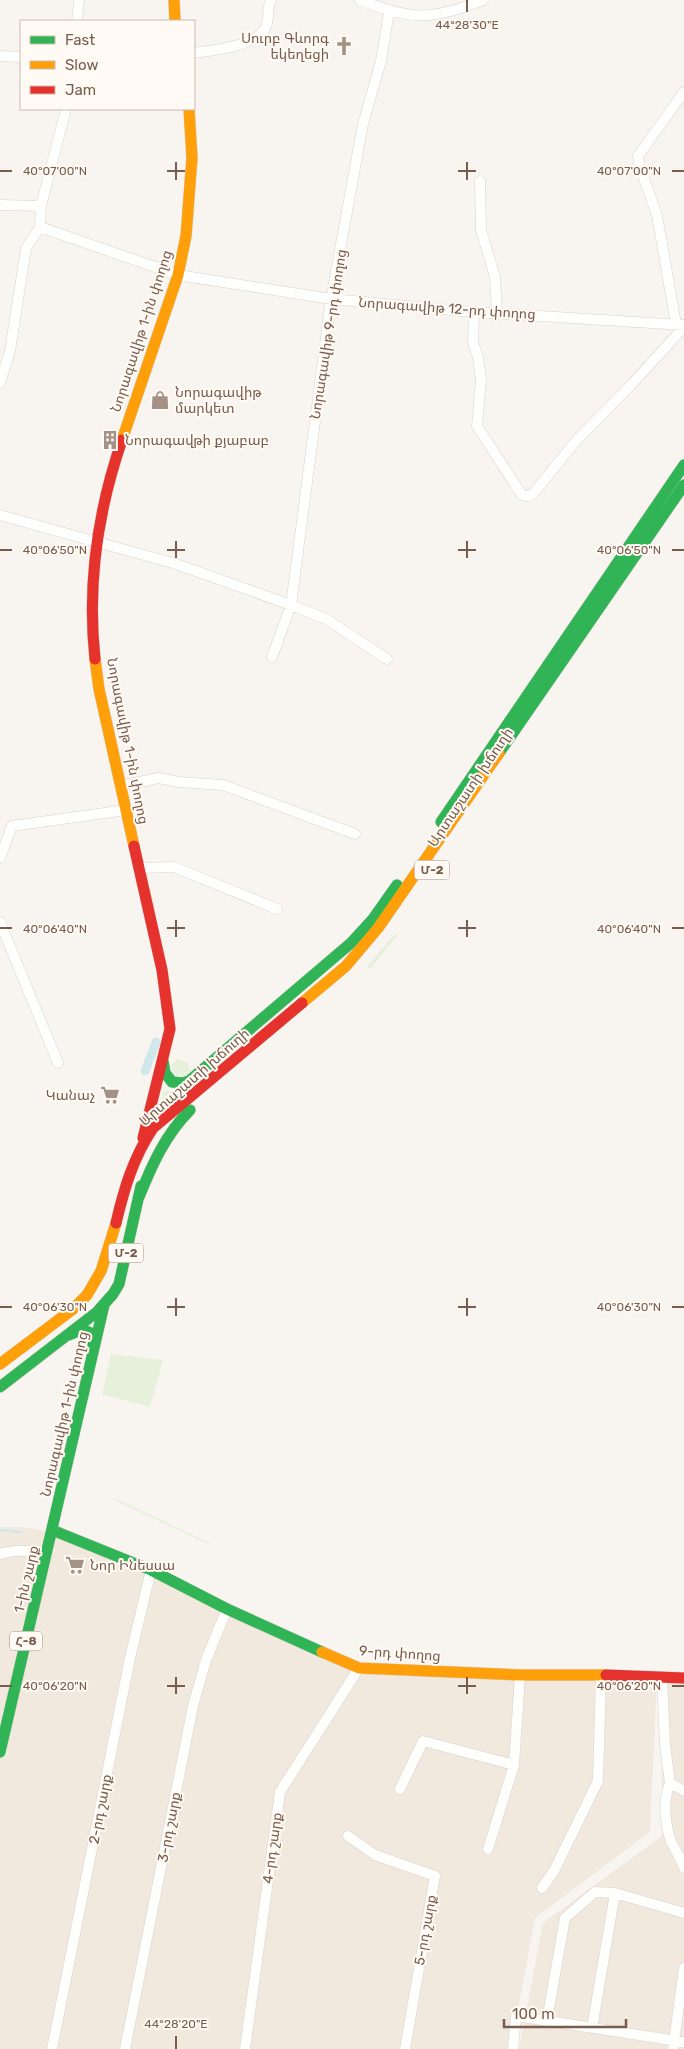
<svg xmlns="http://www.w3.org/2000/svg" width="684" height="2049" font-family="Rubik,'Noto Sans Armenian',sans-serif">
  <rect width="100%" height="100%" fill="#f8f5f0"/>
  <path fill="#f1e8de" d="M0,1527H24L68,1536L365,1671L657,1679L650,1832L535,1918L511,2049H0Z
    M684,1683V2049H519L543,1923L662,1836L661,1684Z"/>
  <path fill="#f5e8e2" d="M156,391L169,396L164,409L151,405Z"/>
  <path fill="#e6f0db" d="M395,934L397,936L370,969L367,966Z
    M177,1059L188,1063L190,1071L185,1076L177,1077L172,1072L171,1065Z
    M192,1087L158,1116L163,1092L166,1090L181,1092Z
    M111,1354L163,1360L150,1407L102,1394Z
    M115,1498L210,1543V1545L114,1500Z"/>
  <g fill="none" stroke-linecap="round" stroke-linejoin="round">
    <path stroke="#d1e8ea" stroke-width="2.5" d="M0,1530L21,1532"/>
    <path stroke="#d1e8ea" stroke-width="9" d="M145,1071L156,1042"/>
    <g stroke="#d8d2ce" stroke-width="11">
      <path id="street" d="M360,0C410,20 432,21 483,0
        M77,21L79,0
        M194,53C213,50 252,47 264,30C271,21 266,9 271,0
        M0,56L21,57
        M480,181L481,230L495,277L497,312
        M0,205L41,206
        M40,227L178,275L331,299L474,312L684,325
        M474,312L473,342L478,358L481,379L477,426L522,495L528,496L533,494L575,442L631,385L684,327
        M676,324L657,215L639,164L638,156L684,92
        M0,383L10,351L26,248L40,227L41,206L66,109
        M0,515L176,564L291,605L326,619L387,659
        M272,657L291,605L331,299L363,124L381,61L389,12
        M120,786L159,778L178,782L223,785L355,834
        M0,858L12,826L126,810
        M139,868L174,867L277,909
        M0,922L58,1063
        M0,1554C16,1549 31,1550 47,1554
        M662,1677L665,1745L670,1783L684,1791
        M670,1783C663,1800 665,1821 670,1839C674,1849 681,1858 684,1868
        M400,1789L423,1741L514,1765L520,1675
        M348,1836L375,1855L435,1876L405,2049
        M488,1849L514,1765
        M542,1888L554,1871L598,1781L601,1675
        M547,2020L565,1918L595,1892L615,1893L684,1913
        M592,2028L615,1893
        M52,2049L130,1658L151,1570
        M125,2049L193,1706L206,1660L227,1609
        M245,2049L280,1792L359,1668
        M513,2049L516,2016L684,2042
        M673,2049L684,1968"/>
    </g>
    <g stroke="#d8d2cc" stroke-width="12">
      <path id="fast" d="M499,753L684,485
        M441,822L684,465
        M163,1061L165,1073L172,1082L183,1083L189,1081L351,943L373,919L397,885
        M139,1197C152,1165 165,1135 190,1110
        M69,1335L81,1330L89,1332L93,1341V1353
        M0,1387L97,1312L113,1294L119,1284L141,1186
        M52,1530L151,1570L227,1609L322,1652
        M0,1752L104,1305"/>
    </g>
    <g stroke="#d8d2cc" stroke-width="12">
      <path id="slow" d="M174,0L175,21
        M122,440L178,275L186,236L192,158L189,109
        M95,659L99,689L134,846
        M302,1003L346,966L378,928L499,753
        M0,1364L73,1309L87,1295L101,1271L116,1223
        M322,1652L359,1668L520,1675H606"/>
    </g>
    <g stroke="#d8d2cc" stroke-width="12">
      <path id="jam" d="M95,659C87,585 98,510 122,440
        M134,846L162,970L170,1029L143,1138
        M116,1223C124,1189 133,1158 153,1128L302,1003
        M606,1675L684,1678"/>
    </g>
    <use href="#street" stroke="#fefefd" stroke-width="10"/>
    <use href="#fast" stroke="#30b455" stroke-width="11"/>
    <use href="#slow" stroke="#ff9f0a" stroke-width="11"/>
    <use href="#jam" stroke="#e5322d" stroke-width="11"/>
  </g>
  <path fill="none" stroke="#785c4e" stroke-width="2" d="M467,0V12M176,162V180M467,162V180M0,171H12M167,171H185M458,171H476M672,171H684M176,541V558M467,541V558M0,550H12M167,550H185M458,550H476M672,550H684M176,920V937M467,920V937M0,928H12M167,928H185M458,928H476M672,928H684M176,1298V1316M467,1298V1316M0,1307H12M167,1307H185M458,1307H476M672,1307H684M176,1677V1694M467,1677V1694M0,1686H12M167,1686H185M458,1686H476M672,1686H684M176,2036V2049"/>
  <defs>
    <g id="church-bare" transform="scale(1.5)"><path d="M-1.2-6h2.4v3.5h3.3v2.4h-3.3V6h-2.4V-.1h-3.3v-2.4h3.3Z" fill="#a59287" stroke="#fffaf3" stroke-width="2.5" paint-order="stroke"/></g>
    <g id="shop-bare" transform="scale(1.5)"><path d="M-5-2.5h2.3a2.7 3.5 0 0 1 5.4 0H5L5.5 6h-11ZM-1.5-2.5h3a1.5 2.3 0 0 0-3 0Z" fill="#a59287" stroke="#fffaf3" stroke-width="2.5" paint-order="stroke"/></g>
    <g id="building-bare" transform="scale(1.5)"><path d="M-4-6H4V6H1V3H-1V6H-4ZM-2.5-4.3h1.7v1.8h-1.7ZM.8-4.3h1.7v1.8H.8ZM-2.5-1h1.7V.8h-1.7ZM.8-1h1.7V.8H.8Z" fill="#a59287" stroke="#fffaf3" stroke-width="2.5" paint-order="stroke"/></g>
    <g id="supermarket-bare" transform="scale(1.5)"><path d="M-6-5.5h2.5l.6 2H6L4.5 2H-2.5L-4.4-4H-6ZM-1.5 3.2a1.3 1.3 0 1 0 .1 0ZM3 3.2a1.3 1.3 0 1 0 .1 0Z" fill="#a59287" stroke="#fffaf3" stroke-width="2.5" paint-order="stroke"/></g>
  </defs>
  <g fill-rule="evenodd">
    <use href="#church-bare" x="344" y="46"/>
    <use href="#shop-bare" x="160" y="400"/>
    <use href="#building-bare" x="110" y="440"/>
    <use href="#supermarket-bare" x="110" y="1095"/>
    <use href="#supermarket-bare" x="75" y="1565"/>
  </g>
  <g text-anchor="middle" stroke-width="4" stroke-linejoin="round" paint-order="stroke">
    <g fill="#fffaf3" stroke="#a08b80" stroke-width="1">
      <rect x="414.5" y="860.5" width="35" height="19" rx="4"/>
      <rect x="108.5" y="1243.5" width="35" height="19" rx="4"/>
      <rect x="10" y="1631.5" width="32" height="19" rx="4"/>
    </g>
    <g font-size="12" font-weight="bold" fill="#785c4e">
      <text x="432" y="874">Մ-2</text>
      <text x="126" y="1257">Մ-2</text>
      <text x="26" y="1645">Հ-8</text>
    </g>
    <g font-size="14" fill="#785c4e" stroke="#fffaf3" text-anchor="start">
      <text x="329" y="43" text-anchor="end">Սուրբ Գևորգ<tspan x="329" dy="16">եկեղեցի</tspan></text>
      <text x="175" y="397">Նորագավիթ<tspan x="175" dy="16">մարկետ</tspan></text>
      <text x="125" y="445">Նորագավթի քյաբաբ</text>
      <text x="95" y="1100" text-anchor="end">Կանաչ</text>
      <text x="90" y="1570">Նոր Ինեսսա</text>
    </g>
    <g font-size="14" fill="#785c4e" stroke="#fffaf3">
      <text transform="translate(447 308) rotate(4)" y="5">Նորագավիթ 12-րդ փողոց</text>
      <text transform="translate(141 331) rotate(-72)" y="5">Նորագավիթ 1-ին փողոց</text>
      <text transform="translate(328 334) rotate(-81)" y="5">Նորագավիթ 9-րդ փողոց</text>
      <text transform="translate(128 741) rotate(79)" y="5">Նորագավիթ 1-ին փողոց</text>
      <text transform="translate(470 787) rotate(-56)" y="5">Արտաշատի խճուղի</text>
      <text transform="translate(194 1077) rotate(-41)" y="5">Արտաշատի խճուղի</text>
      <text transform="translate(64 1414) rotate(-77)" y="5">Նորագավիթ 1-ին փողոց</text>
      <text transform="translate(26 1579) rotate(-77)" y="5">1-ին շարք</text>
      <text transform="translate(400 1653) rotate(4)" y="5">9-րդ փողոց</text>
      <text transform="translate(100 1809) rotate(-79)" y="5">2-րդ շարք</text>
      <text transform="translate(169 1827) rotate(-79)" y="5">3-րդ շարք</text>
      <text transform="translate(272 1848) rotate(-82)" y="5">4-րդ շարք</text>
      <text transform="translate(425 1930) rotate(-80)" y="5">5-րդ շարք</text>
    </g>
  </g>
  <g font-size="12" text-anchor="middle" fill="#785c4e" stroke="#fffaf3" stroke-width="4" stroke-linejoin="round" paint-order="stroke">
    <text x="467" y="29">44°28'30"E</text>
    <text x="55" y="175">40°07'00"N</text>
    <text x="629" y="175">40°07'00"N</text>
    <text x="55" y="554">40°06'50"N</text>
    <text x="629" y="554">40°06'50"N</text>
    <text x="55" y="933">40°06'40"N</text>
    <text x="629" y="933">40°06'40"N</text>
    <text x="55" y="1311">40°06'30"N</text>
    <text x="629" y="1311">40°06'30"N</text>
    <text x="55" y="1690">40°06'20"N</text>
    <text x="629" y="1690">40°06'20"N</text>
    <text x="176" y="2028">44°28'20"E</text>
  </g>
  <rect x="20" y="20" width="175" height="90" fill="#fffaf3" stroke="#c9bbb1"/>
  <rect x="30" y="36" width="25" height="8" fill="#30b455" stroke="#c9bbb1"/>
  <text x="65" y="45" font-size="15" fill="#785c4e">Fast</text>
  <rect x="30" y="61" width="25" height="8" fill="#ff9f0a" stroke="#c9bbb1"/>
  <text x="65" y="70" font-size="15" fill="#785c4e">Slow</text>
  <rect x="30" y="86" width="25" height="8" fill="#e5322d" stroke="#c9bbb1"/>
  <text x="65" y="95" font-size="15" fill="#785c4e">Jam</text>
  <path d="M504 2019v8h122v-8" fill="none" stroke="#785c4e" stroke-width="2.5"/>
  <text x="512" y="2019" font-size="15" fill="#785c4e" stroke="#fffaf3" stroke-width="4" paint-order="stroke">100 m</text>
</svg>
